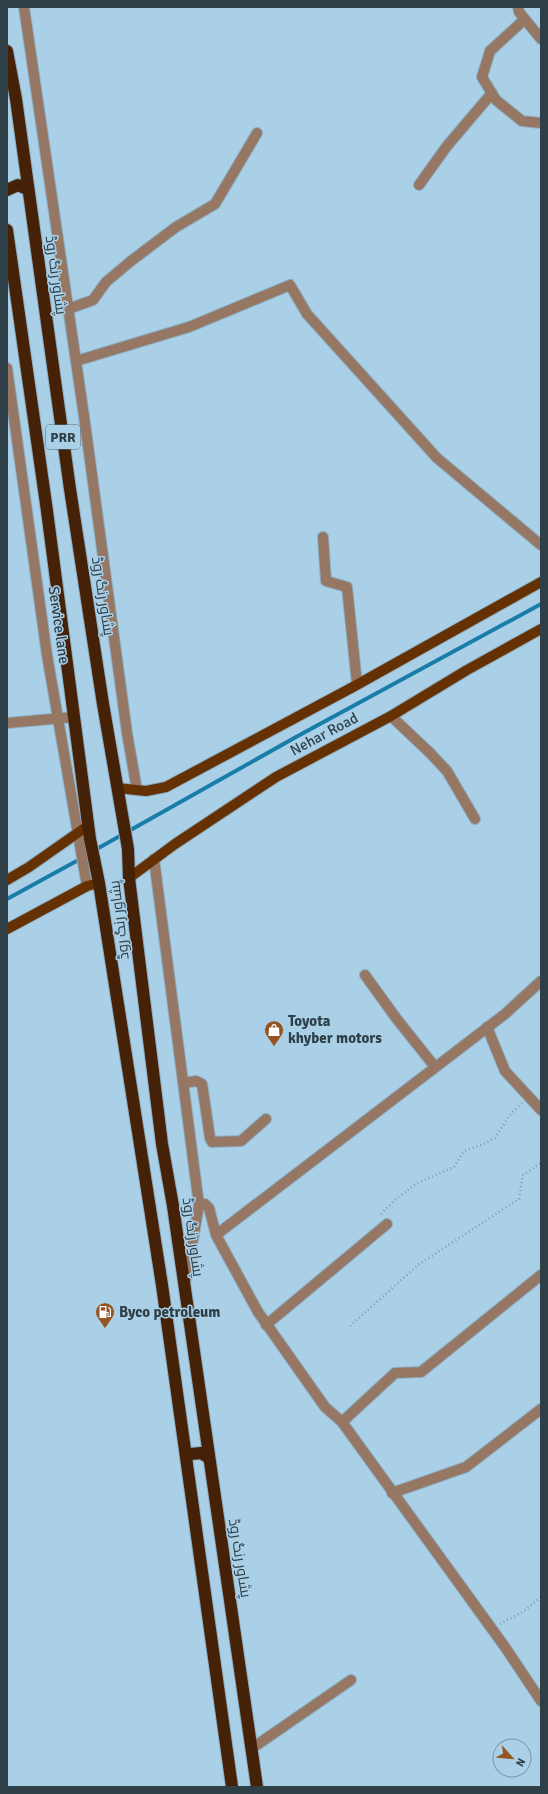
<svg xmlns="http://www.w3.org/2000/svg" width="548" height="1794" font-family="Signika,Cairo,sans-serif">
  <rect width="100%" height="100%" fill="#aad0e7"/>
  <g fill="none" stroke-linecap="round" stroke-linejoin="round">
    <path stroke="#1a7da9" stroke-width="4" d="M95,850L296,737L541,604
      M7,899L82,858"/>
    <g stroke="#8cadc1" stroke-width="12">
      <path id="minor" d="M24,7L84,416L127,733L137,790
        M518,7L519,12L541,39
        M525,19L490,51L482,77L496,100L522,121L541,123
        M419,185L447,146L492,93
        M68,309L93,300L106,282L131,261L176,227L215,204L257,133
        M76,361L189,327L290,285L307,314L437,458L541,545
        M7,368L47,655L87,886
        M323,537L326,581L347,587L357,684
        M391,716L429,752L447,771L475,819
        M7,723L74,717
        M154,859L199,1205L186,1279
        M365,975L396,1018L435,1067
        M487,1027L505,1071L541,1110
        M183,1083L196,1081L202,1084L210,1138L212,1142L241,1141L266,1119
        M199,1205L205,1204L209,1208L216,1235L258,1312L325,1407L342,1422L505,1647L541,1701
        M216,1235L505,1014L541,981
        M266,1325L387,1224
        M342,1422L395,1373L421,1372L541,1275
        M392,1493L466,1467L541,1409
        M251,1749L351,1680"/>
    </g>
    <g stroke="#8cadc1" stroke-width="12">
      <path id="major" d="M117,788L146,791L166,787L353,687L541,582
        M129,878L175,844L276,777L391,716L467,670L541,629
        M7,880L29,867L89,825
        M7,929L87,886L99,883"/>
    </g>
    <g stroke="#8cadc1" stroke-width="14">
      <path id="highway" d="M7,51L16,99L70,489L103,704L128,849L129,878L162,1144L173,1206L257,1787
        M7,190L18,185L27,189
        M7,230L47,511L90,839L99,883L162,1285L232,1787
        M186,1458L191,1454L201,1453L209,1458"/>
    </g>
    <path stroke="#809fb1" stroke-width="2.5" stroke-dasharray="1 3" stroke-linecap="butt" d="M381,1214L396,1199L417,1183L454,1167L464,1151L484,1144L495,1138L510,1115L522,1103
      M350,1326L418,1265L519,1199L523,1175L541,1163
      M500,1624L524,1611L541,1597"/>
    <use href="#minor" stroke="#967763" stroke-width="10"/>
    <use href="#major" stroke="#663102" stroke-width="10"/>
    <use href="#highway" stroke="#452207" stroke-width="12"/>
  </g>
  <defs>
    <g id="shop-pin" transform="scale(1)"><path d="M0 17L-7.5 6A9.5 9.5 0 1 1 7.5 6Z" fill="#965422" stroke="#aad0e7"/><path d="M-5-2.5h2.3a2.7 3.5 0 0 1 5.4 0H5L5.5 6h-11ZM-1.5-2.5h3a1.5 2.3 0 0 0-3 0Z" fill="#fff"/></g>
    <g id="fuel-pin" transform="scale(1)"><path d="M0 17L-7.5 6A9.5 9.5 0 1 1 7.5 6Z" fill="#965422" stroke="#aad0e7"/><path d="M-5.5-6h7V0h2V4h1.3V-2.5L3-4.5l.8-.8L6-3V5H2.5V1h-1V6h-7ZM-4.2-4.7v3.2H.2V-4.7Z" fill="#fff"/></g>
  </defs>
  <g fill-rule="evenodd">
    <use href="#shop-pin" x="274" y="1030"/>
    <use href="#fuel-pin" x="105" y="1312"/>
  </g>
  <g text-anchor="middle" stroke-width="3" stroke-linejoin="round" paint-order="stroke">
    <rect fill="#aad0e7" stroke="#546a78" stroke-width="1" x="46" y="425" width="34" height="24" rx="3"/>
    <g font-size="14" font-weight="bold" fill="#2f3f48">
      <text x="63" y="442">PRR</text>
    </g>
    <g font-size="15" fill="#2f3f48" stroke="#aad0e7">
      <text transform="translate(56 275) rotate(82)" y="5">پشاور رنگ روڈ</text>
      <text transform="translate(103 596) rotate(81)" y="5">پشاور رنگ روڈ</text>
      <text transform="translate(59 625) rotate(82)" y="5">Service lane</text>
      <text transform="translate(324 734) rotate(-28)" y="5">Nehar Road</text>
      <text transform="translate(119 920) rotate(-97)" y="5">پشاور رنگ روڈ</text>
      <text transform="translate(193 1237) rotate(82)" y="5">پشاور رنگ روڈ</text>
      <text transform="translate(240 1558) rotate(81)" y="5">پشاور رنگ روڈ</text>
    </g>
    <g font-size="15" font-weight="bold" fill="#2f3f48" stroke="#aad0e7" text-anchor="start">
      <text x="288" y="1026">Toyota<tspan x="288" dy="17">khyber motors</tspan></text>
      <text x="119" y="1317">Byco petroleum</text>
    </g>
  </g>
  <rect width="548" height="1794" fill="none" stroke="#2f3f48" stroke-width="16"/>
  <g transform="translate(512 1758) rotate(117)"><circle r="19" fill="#aad0e7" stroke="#7996a7"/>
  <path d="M0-3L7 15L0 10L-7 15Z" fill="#965422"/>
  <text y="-6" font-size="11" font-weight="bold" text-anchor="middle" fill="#2f3f48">N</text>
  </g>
</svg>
